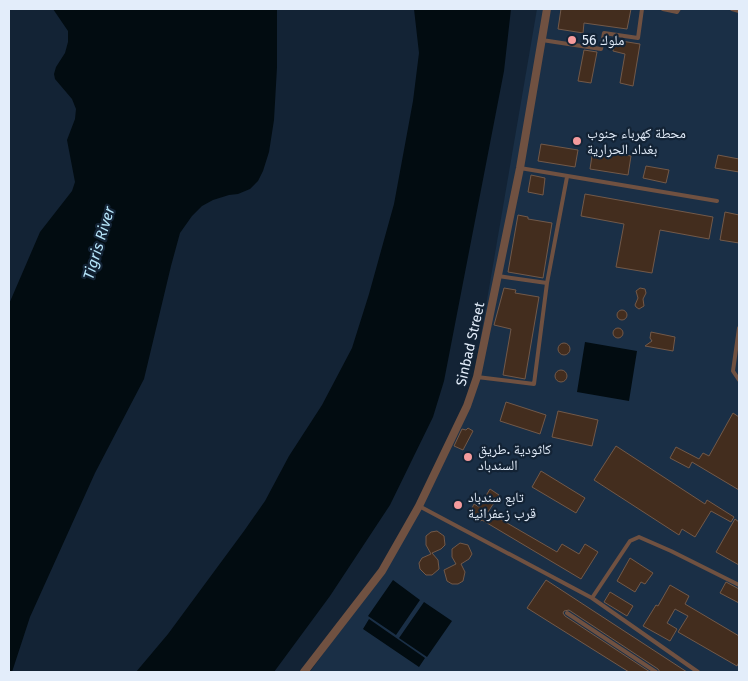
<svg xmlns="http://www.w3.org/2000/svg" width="748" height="681" font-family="'Fira Sans','Noto Naskh Arabic',sans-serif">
  <rect width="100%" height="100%" fill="#132335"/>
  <path fill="#1a2f46" d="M537,9H739V672H310L344,624L415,513L470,399Z"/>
  <path fill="#020c11" d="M53,9H277V67L274,120L269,152L263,171L258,181L250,189L238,194L229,195L213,200L202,206L192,216L180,233L171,266L144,379L95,473L30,617L12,672H9V304L40,232L72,191L75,182L67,140L75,119L76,109L72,99L55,79L54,74L56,67L65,53L68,42V31Z
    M414,9H511L504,71L444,381L433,417L390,505L330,596L274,672H136L168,634L244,531L265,501L289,456L322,405L352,348L369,294L394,204L413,101L419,53Z
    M585,342L637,351L629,401L577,392Z
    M393,580L420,600L396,635L368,616Z
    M424,602L452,621L427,657L399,638Z
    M369,619L425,658L419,667L363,629Z"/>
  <path fill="#432d1e" stroke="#725949" d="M561,9H631L627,29L584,23L583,33L558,29Z
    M615,40L640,44L633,86L620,83L625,54L613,51Z
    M584,50L597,52L591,83L578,81Z
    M541,144L578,150L575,167L538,161Z
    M593,149L631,156L628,175L590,169Z
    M718,155L739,159V172L715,168Z
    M646,166L669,170L666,183L643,178Z
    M531,175L545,178L543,195L528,192Z
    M585,194L713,217L709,239L660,230L652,273L616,267L624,224L581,216Z
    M725,212L739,215V243L720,240Z
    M518,215L528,217V219L552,223L543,278L508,272Z
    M504,288L516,290L515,293L539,297L525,379L503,375L511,329L494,325Z
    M640,288L645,289L646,293L643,299L644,306L639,309L636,307L635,305L638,298L636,291Z
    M617 315a5 5 0 1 1 10 0a5 5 0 1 1-10 0Z
    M613 333a5 5 0 1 1 10 0a5 5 0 1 1-10 0Z
    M651,332L675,337L673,351L645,346L652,341L650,338Z
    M558 349a6 6 0 1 1 12 0a6 6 0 1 1-12 0Z
    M555 376a6 6 0 1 1 12 0a6 6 0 1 1-12 0Z
    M506,402L546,415L540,434L500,421Z
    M558,411L598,420L592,446L552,437Z
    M733,413L739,417V490L692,462L689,468L670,458L676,447L699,459L703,453L709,456Z
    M468,428L473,431L463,450L454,446L462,429L466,430Z
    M616,446L705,504L707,500L734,517L731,522L711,511L695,537L682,529L679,535L594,480Z
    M541,471L585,498L576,513L532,487Z
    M490,489L499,495L488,512L557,552L562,544L579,554L585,544L598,552L581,579L482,520L481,521L469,514L474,504L479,507Z
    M735,519L739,522V565L716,552Z
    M437,531L444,536L445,545L441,549L432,553L438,560L439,569L432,575H426L420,569L419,563L422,558L431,554L426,545V536L431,532Z
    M460,543L468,545L472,554L469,559L461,564L465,572L463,581L458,584H452L447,581L444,570L456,564L452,557V549Z
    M630,558L653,573L645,584L641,582L635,592L617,581Z
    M546,580L687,672H660L658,669L569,610L564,611L563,613L565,616L650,672H629L527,608Z
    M726,582L739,589V603L720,593Z
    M670,585L689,596L685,604L739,636V662L737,666L678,632L688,616L675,609L667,623L677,629L670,641L643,626L656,605L658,606Z
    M610,592L633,606L627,616L604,602Z"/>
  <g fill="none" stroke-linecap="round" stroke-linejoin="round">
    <path stroke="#705141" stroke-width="4" d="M663,9L677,12L679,9
      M732,9L739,11
      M542,40L601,49L604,33L638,38L642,9
      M520,168L717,201
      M498,276L547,283
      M739,328L733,371L739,380
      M477,377L534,384L547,283L567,177
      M419,506L592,598L698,672
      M592,598L630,541L639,537L671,551L739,585
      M567,613L656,672"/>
    <path stroke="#705141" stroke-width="8" d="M304,672L382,571L419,506L467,406L477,377L520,168L547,9"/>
  </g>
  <g fill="#f59b9d" stroke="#132335" stroke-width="2">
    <circle cx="572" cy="40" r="5"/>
    <circle cx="577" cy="141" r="5"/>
    <circle cx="468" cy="457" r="5"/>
    <circle cx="458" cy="505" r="5"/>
  </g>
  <g text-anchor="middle" stroke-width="4.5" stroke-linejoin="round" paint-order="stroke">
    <g font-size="14" fill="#e3edfa" stroke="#132335" text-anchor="start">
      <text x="582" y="45">ملوك 56</text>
      <text x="587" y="138">محطة كهرباء جنوب<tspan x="587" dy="16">بغداد الحرارية</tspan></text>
      <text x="478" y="454">كاثودية .طريق<tspan x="478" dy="16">السندباد</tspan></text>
      <text x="468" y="502">تابع سندباد<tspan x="468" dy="16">قرب زعفرانية</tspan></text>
    </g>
    <g font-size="14" fill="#e3edfa" stroke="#132335">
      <text transform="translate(470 344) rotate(-77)" y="5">Sinbad Street</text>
    </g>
    <g font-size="15" font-style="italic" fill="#b5e4f9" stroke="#132335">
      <text transform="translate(99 243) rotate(-73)" y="5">Tigris River</text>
    </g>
  </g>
  <rect width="748" height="681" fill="none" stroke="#e3edfa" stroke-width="20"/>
</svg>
